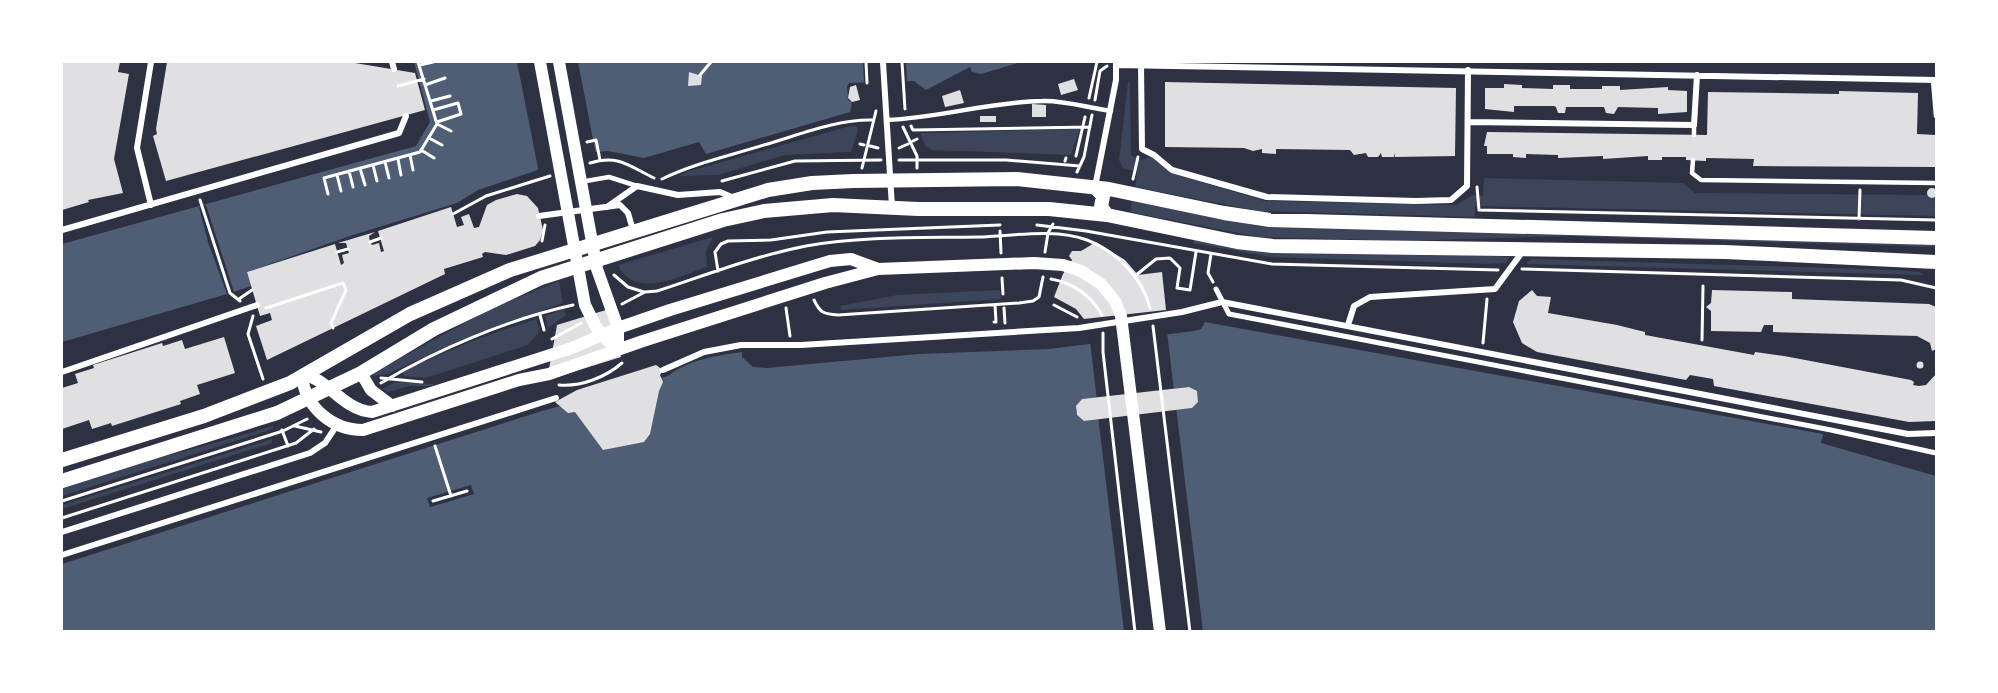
<svg xmlns="http://www.w3.org/2000/svg" width="1998" height="693" font-family="'Exo 2',sans-serif">
  <rect width="100%" height="100%" fill="#2d3142"/>
  <path fill="#3c4559" d="M1128,82H1130L1131,155L1141,160L1151,157L1171,173L1265,201L1456,205L1473,195L1483,196L1484,178L1683,183L1695,193L1936,195V216L1475,206V217L1258,211L1135,187L1137,172L1123,168L1119,160Z
    M850,126H856L858,130L851,152L785,155L718,175L679,176L690,171Z
    M1080,129L1071,155L932,150L926,147L920,133Z
    M1132,201L1258,226L1933,244L1934,247L1567,236L1406,241L1259,237L1130,212Z
    M713,237L706,251L707,267C680,276 635,300 618,265Z
    M1196,239L1510,257L1506,263L1488,264L1271,257L1192,243Z
    M1532,259L1896,270L1920,272L1923,275L1526,264Z
    M559,281L563,303L476,334L387,374L372,376L375,372L490,309Z
    M1000,290L1001,299L841,310L840,306L897,295Z
    M564,309L566,315L548,328L545,316Z
    M536,319L540,331L528,345L426,378L404,376L402,371L477,339Z
    M396,382L433,384V386H410L388,392L382,389Z
    M273,426V429L62,496V487C132,464 203,447 273,426Z
    M272,439V443L62,509V505Z"/>
  <path fill="#4f5d75" fill-rule="evenodd" d="M414,62H1021L981,74L972,72L970,67L926,90L914,81L849,83L847,86L848,100L852,103L850,112L706,154L699,142L644,158L608,151L595,152L538,168V170L478,190L457,203L350,236L247,272L251,286L234,292L62,342V244L416,146L430,122Z
    M1205,322L1823,434L1821,443L1936,476V632H62V564L542,411L668,376C690,359 715,356 742,352V357L753,367L767,368L919,354L1049,349L1194,331L1201,329ZM1188,387L1197,391L1198,402L1192,408L1084,421L1077,415L1076,407L1082,399Z"/>
  <path fill="#2d3142" d="M517,62H578L596,155L539,173Z
    M863,62H906L907,81H902V83H864Z
    M206,205L234,292L227,294L208,242L199,207Z
    M1167,332L1174,391L1097,401L1090,341Z
    M1176,407L1203,631H1124L1098,416Z
    M471,485L474,494L430,507L427,498Z"/>
  <path fill="#e0e0e3" d="M62,62H120L118,72L129,74L114,159L123,193L88,200L89,202L62,210Z
    M167,62H349L415,73L425,110L166,181L153,136L157,134L156,129Z
    M689,72L702,76L701,85L688,86Z
    M1074,79L1078,90L1061,95L1058,84Z
    M1165,82L1456,88L1455,156L1395,157L1394,153V157H1382L1381,153L1378,157H1368L1366,153L1354,155L1350,150L1276,149V154L1262,153V149L1253,151L1244,148L1165,147Z
    M1504,84L1522,85V88L1553,89V85H1570V89H1602V86H1620V90L1668,87V90L1687,91V112L1658,114V108L1618,107L1614,114L1606,113L1604,107H1566L1565,113H1558L1556,107L1554,106H1514V112L1485,109V88H1504Z
    M856,85L860,100L852,102L848,98L850,87Z
    M960,90L964,103L945,107L942,96Z
    M1839,91L1918,93L1917,134L1936,135V167L1753,166L1754,159L1706,158V161L1686,160V157H1662V160H1648V156L1603,159V156L1558,158V155L1526,154V158L1513,157V154H1487V146H1484L1487,132L1707,135L1708,92L1839,94Z
    M1032,104L1046,105V117H1032Z
    M980,116H996V122H980Z
    M1927 193a5 5 0 1 1 10 0a5 5 0 1 1-10 0Z
    M517,194L527,196L538,208L543,230L540,240L535,246L506,255L485,252L482,254L483,257L444,269L445,274L267,360L256,326L272,320L270,313L260,316L247,272L335,244L341,265L344,263L342,255L349,253L346,243H338L375,232L369,236L370,242L372,245L379,243L381,252L384,251L378,231L451,207L457,227L464,225L461,217L469,214L474,228L479,227L487,205L496,200Z
    M1096,242L1125,260L1138,275L1162,272L1166,310L1084,319L1076,309L1054,297L1063,274L1072,260L1069,256L1072,251H1081Z
    M1532,290L1537,296L1551,297L1548,313L1617,325L1645,332V335L1754,355L1755,352L1784,356L1911,380L1914,382L1913,385L1919,386L1926,385L1936,374V421L1909,422L1714,386L1713,379L1690,375L1686,380L1537,352L1522,343L1513,322L1519,301Z
    M1712,290L1792,292V299L1929,304L1936,307V349L1932,351L1930,343L1917,336L1773,332V325H1764L1761,332L1711,331V311L1706,307L1711,303Z
    M606,310L621,357L547,380L557,325Z
    M224,337L235,373L197,385L200,394L180,401L181,404L112,426L111,423L92,429L89,420L62,429V388L78,383L75,374L94,368L93,365L162,343L163,346L182,340L185,349Z
    M1916.5 365a3.5 3.5 0 1 1 7 0a3.5 3.5 0 1 1-7 0Z
    M656,365L663,370L660,375L663,382L659,391L650,434L644,442L603,450L575,412L568,413L555,402L577,390Z
    M1189,387L1197,391L1198,402L1192,408L1084,421L1077,415L1076,406L1082,399Z"/>
  <g fill="none" stroke-linecap="round" stroke-linejoin="round">
    <path stroke="#fff" stroke-width="3" d="M866,62L867,83
      M902,62L905,109
      M420,65L433,62
      M700,75L711,62
      M425,85L445,78
      M398,86L424,79
      M1089,98L1097,62
      M1095,100L1100,71L1107,66
      M431,101L450,96
      M433,110L458,103L461,114L437,122
      M437,124L451,131
      M911,126L913,130L1090,127
      M903,127L917,156V168
      M429,138L442,145
      M913,141L917,139
      M587,142L596,140L600,160
      M860,144L864,145
      M870,146L878,148
      M899,148L908,144
      M421,150L434,158
      M410,155L413,170
      M1076,156L1085,117
      M398,159L401,175
      M899,160H1006L1080,166
      M1065,161L1066,158
      M385,162L389,178
      M590,163C618,154 629,166 654,178
      M373,165L377,181
      M360,168L365,185
      M862,168L876,111
      M349,171L353,187
      M1077,172L1084,157L1092,115
      M337,175L341,191
      M662,179C695,163 729,156 764,145C799,135 837,119 873,120
      M1133,179L1138,157
      M722,181L795,161L881,160
      M1477,187L1479,210L1936,220
      M328,194L324,178L420,152L437,124L418,62
      M200,200L230,293L240,301
      M453,214L486,196L550,176
      M1859,219L1860,190
      M1037,225L1086,231L1272,264L1498,270
      M1000,231L1001,253
      M542,241L545,225
      M370,242L381,238
      M337,252L348,249
      M1045,252L1048,233L1053,224
      M1211,254L1208,273L1213,282
      M1522,269L1901,280L1936,288
      M718,271L715,252L721,244L728,241L771,240L827,232L1000,225
      M614,275L628,287L644,292
      M1135,276L1156,259L1170,258L1180,268L1177,288L1190,290L1196,252
      M1002,278L1003,294
      M1051,279C1073,283 1091,296 1102,315
      M239,299L252,290
      M814,300C820,313 824,314 838,315L1019,303L1033,301L1039,297L1043,277
      M622,304L645,292L657,291C706,275 755,256 806,246C862,236 922,238 979,237C1012,236 1055,228 1087,240C1117,252 1142,277 1150,308
      M1054,305L1077,317
      M266,308L343,283L346,290L331,323L333,328
      M786,308L790,336
      M1004,308L1005,323
      M540,315L544,330
      M253,316L248,334L263,379
      M994,322H996L995,305
      M1153,326L1190,632
      M1103,333V352L1135,632
      M552,339L581,323
      M1702,340L1703,286
      M1483,343L1487,299
      M381,378L422,382
      M381,383C436,350 509,319 573,305
      M559,385C581,387 606,377 622,363
      M295,426L321,432
      M282,430L288,446
      M435,446L451,496
      M62,501L283,431L307,419
      M433,501L467,491
      M62,518L296,443L314,429"/>
    <path stroke="#fff" stroke-width="4.5" d="M1933,80L1936,116
      M887,120C939,118 989,102 1042,101C1065,100 1088,108 1111,111
      M1694,135V125
      M1693,160L1692,173L1701,180L1936,183
      M586,181L609,177L637,186"/>
    <path stroke="#fff" stroke-width="5" d="M1216,289L1229,314L1831,430L1936,453"/>
    <path stroke="#fff" stroke-width="6" d="M392,62L394,69
      M883,62L892,207
      M1141,64L1142,149L1154,155L1172,170L1267,197L1416,201L1451,200L1467,186L1468,70
      M1117,65L1936,80
      M1468,122L1694,125L1697,75
      M1095,187L1116,80V62
      M151,205L137,148L151,62
      M607,207L637,186L678,195L720,192L734,198
      M539,216L620,205L628,213L633,230
      M62,230L399,133L406,116
      M1348,325L1354,306L1370,297L1495,289L1523,251
      M663,370L704,352L741,345H801L1079,328L1182,312L1222,302L1908,434L1936,433
      M62,372L257,305
      M62,532L310,453L325,443L337,425
      M62,555L556,398"/>
    <path stroke="#fff" stroke-width="12" d="M540,62L585,305L596,327L608,341
      M559,62L597,269L618,328V349
      M878,269L851,259L830,261L670,310L618,328L572,348L372,412C341,410 325,374 302,376C305,407 332,430 363,430L519,380L549,374L643,341L825,283L878,269L1034,263L1063,265L1081,271L1101,284L1115,301L1121,316L1160,632
      M361,373L371,390L392,406"/>
    <path stroke="#fff" stroke-width="14" d="M1095,187L1103,196L1101,207L1107,215
      M62,460L204,416L290,383L410,314L510,270L768,190L812,183L853,181L1017,179L1109,189L1224,213L1270,220L1936,238
      M62,481L277,413L361,373L434,329L541,278L723,220L764,211L833,205L918,209H1049L1107,215L1237,242L1273,246L1725,252L1936,262"/>
  </g>
  <rect width="1998" height="693" fill="none" stroke="#ffffff" stroke-width="126"/>
</svg>
